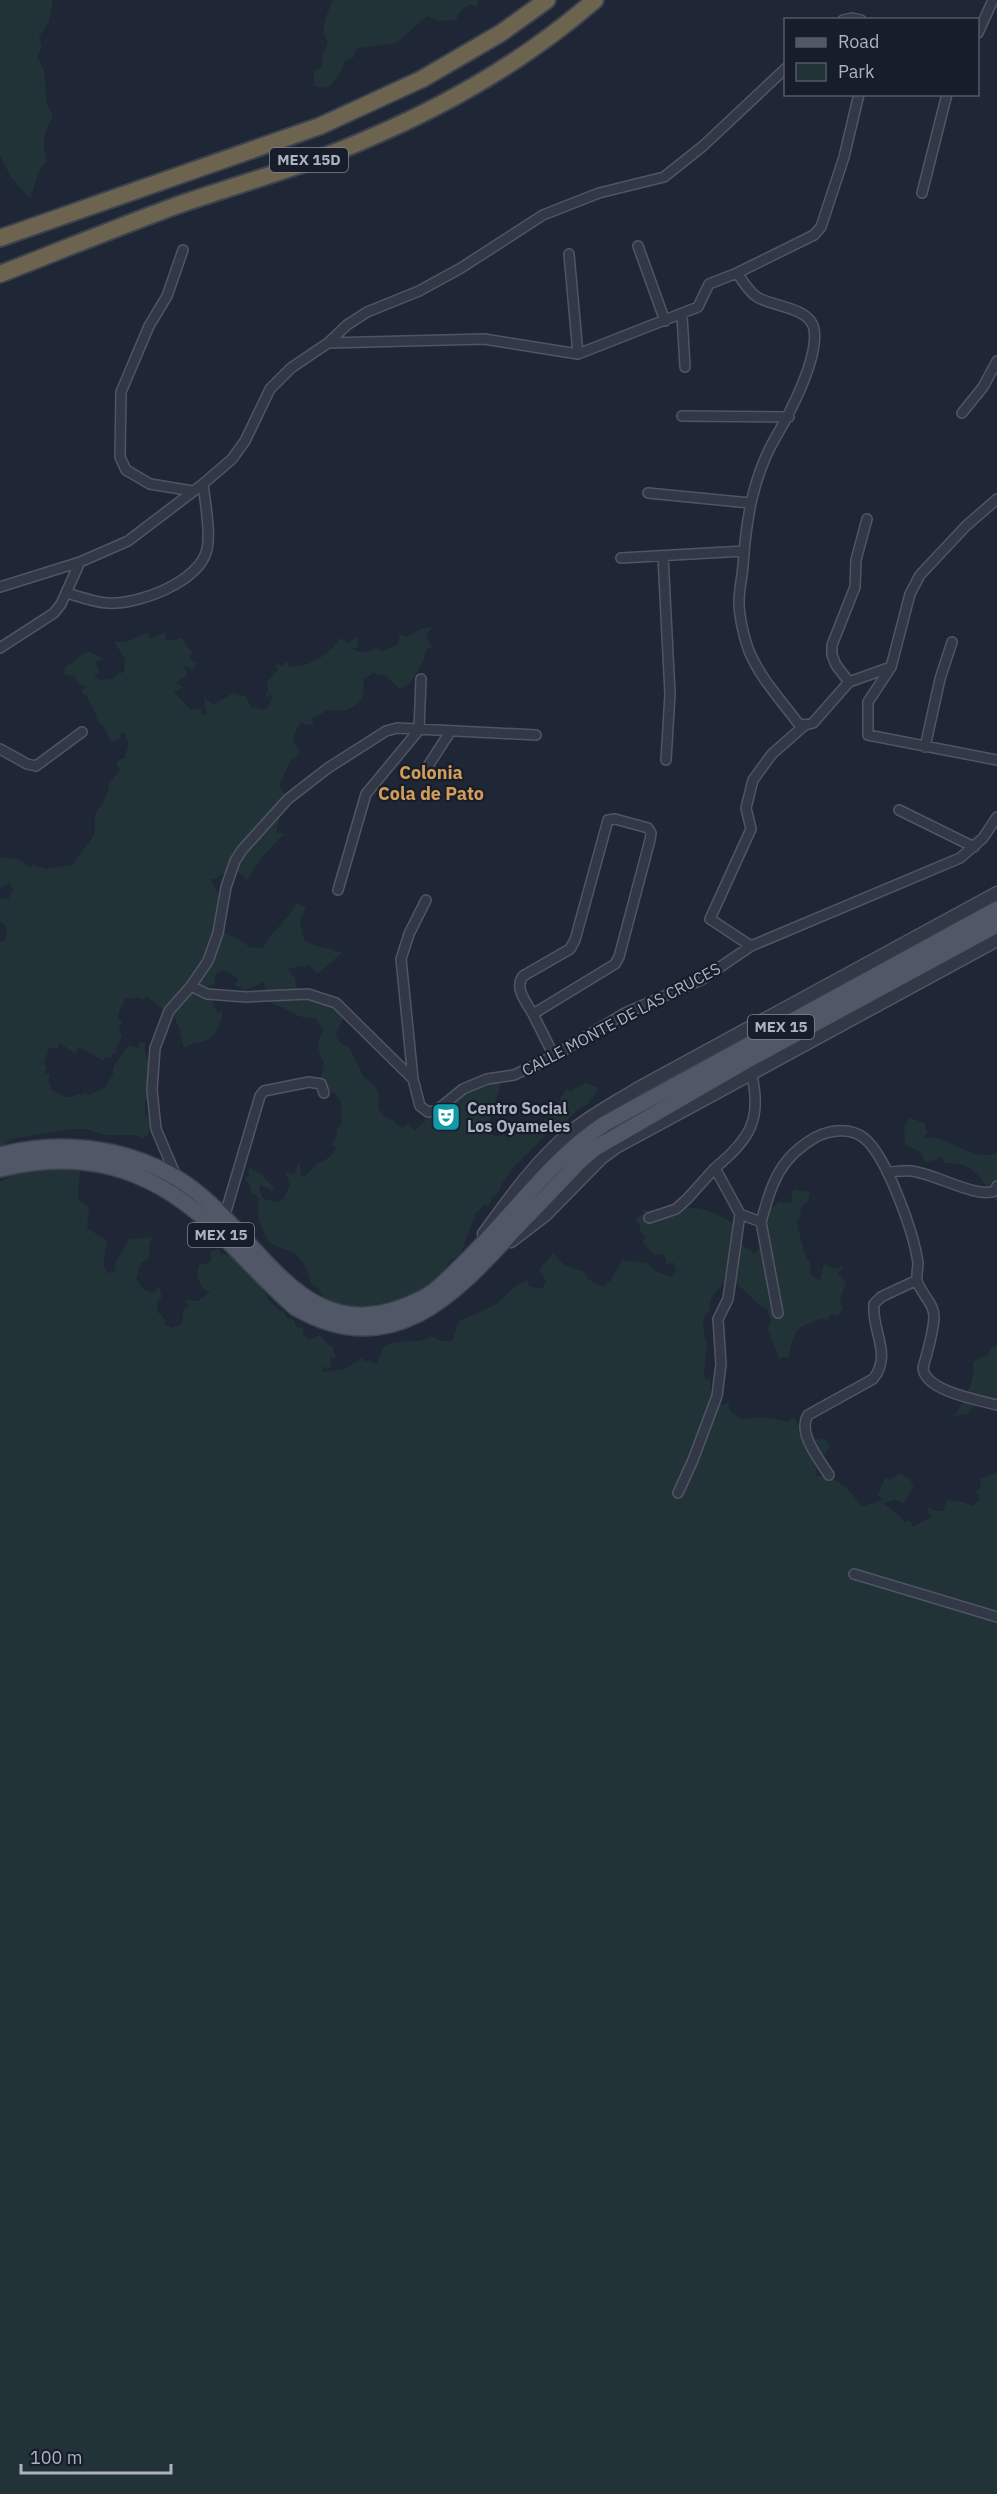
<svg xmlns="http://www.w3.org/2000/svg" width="997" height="2494" font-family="'IBM Plex Sans',sans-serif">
  <rect width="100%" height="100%" fill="#1f2635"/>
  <path fill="#223337" d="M0,0H53L49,22L39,37L42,46L37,56L44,70L47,104L53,116C44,135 41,140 47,161L39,171L30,199L10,176L0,155Z
    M333,0H479L476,7L470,4L460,11L456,20L439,21L428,16C417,26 406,33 397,43L357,48L354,57L345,61L340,73L328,88L314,86V71L321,67L323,54L328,42C318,31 328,12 333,0Z
    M432,627L426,637L432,647L427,649C423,663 412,687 399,689L387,676L372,673L371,675L364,678L363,697L353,707L344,711L327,710L312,719L314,724L306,725L300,722L293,739L300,753L291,760L279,785L285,796L276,832L284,834L263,856L247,880L236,870L219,876L217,879H211L220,899L217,901C217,908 216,918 218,925C222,935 239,936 249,947L263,948C270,931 289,921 296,903L306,907L300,923L304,940C316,948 328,947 342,953L317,974L309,965L288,969L295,978L296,988C308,994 320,1007 334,1005L344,1016L336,1033L338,1041L350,1049L363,1076L376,1087L379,1093L378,1108L383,1116L391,1119L402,1128L408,1123L415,1131C430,1118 441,1091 465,1093L467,1089L497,1079L501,1084L491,1115L490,1124L486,1126L494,1136C509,1136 522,1129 534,1120L541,1123C550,1117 560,1099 567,1089L571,1091L585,1083L599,1088L589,1103L575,1112L564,1124L550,1131L515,1166L501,1185L499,1193L493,1196L488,1207L486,1203L476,1213L460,1255L449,1261L444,1274L438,1276L433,1284L415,1299H397L377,1310L342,1308L325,1299L319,1289L310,1283C309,1271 303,1259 292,1252C286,1249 279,1248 274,1245C262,1237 254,1212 260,1199L251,1192L250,1186L244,1178L249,1176L248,1167L261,1174L274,1188L273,1191L261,1185L259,1189L262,1198L276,1202L284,1198L290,1186L285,1171L294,1175L298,1164L300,1165L301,1175L305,1177L314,1166L330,1157L336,1148L332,1146L337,1134L336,1131L342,1123L341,1101L338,1100L336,1094L326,1089L320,1081L324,1063C317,1051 316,1044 323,1031L316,1018C295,1020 290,1008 273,1004L271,997L263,999L265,987L263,982L243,992L242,988L235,986L238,979L223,970L216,974L214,984L208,986L212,991L213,1006L218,1013L223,1010C221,1023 217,1038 202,1042C194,1044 192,1042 184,1048C182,1042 182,1038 180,1032C179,1024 174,1020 173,1011L167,1012L147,997L142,1000L139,998H123V1006L120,1008L118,1016L122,1023L119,1026L122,1037L116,1047L117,1053L112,1054V1058L105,1057L104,1061L78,1047L75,1053L59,1043L58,1048H49L44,1064L47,1068L45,1073L50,1074L49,1081L52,1090L66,1097H74L75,1094L83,1095L84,1092L89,1095L104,1088L113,1075V1067L129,1045L139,1048V1043H145C145,1054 146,1061 154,1068L146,1093L148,1096L145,1102V1115L151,1120L149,1133L143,1139L135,1135H105L85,1129H71L11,1139L0,1149V942L4,941L7,929L2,922H0V898L8,899L13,891L10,884L0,887V857L18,859L30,867L33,865L46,869L72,865L95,834V814L103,803L109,787L108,784L120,770L116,764L120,759H124L129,743L124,733H121L119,739L111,743L105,729L97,720C97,711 89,705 87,695L83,694L82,690L88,687L79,685V680L76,681L75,677L64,674L65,666C75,663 79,655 88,651L104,659L96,662L100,673L94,674L99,680L113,679L117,674L124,672L125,659L114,642L129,641L148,632L151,639L165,632L166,641L181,638L192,652L190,658L197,664L192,669L184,666L187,675L176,683L183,687L174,692L191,710L201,709L202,715L206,714L204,697L213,705L233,693L245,696L251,707L266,710L273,697L270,695L265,698L268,690L267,682L278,670L275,664L282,666L287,661L289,667C312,666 327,656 341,638L349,644L355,637L359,642L357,648H351C360,654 368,653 377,648L383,651L397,645L400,638L397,633L407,637L422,628Z
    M909,1118L925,1123V1129L928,1130L924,1138C949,1134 971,1163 997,1153V1202C980,1180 977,1162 945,1163L941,1155L935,1160L925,1162L921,1152L905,1145L904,1127Z
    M58,1167L80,1169L78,1199L89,1207L87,1228L107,1241L103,1265L107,1273L116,1271L114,1265L129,1239L152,1237L149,1245V1258L141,1263L136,1279L144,1290L155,1293L159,1285L162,1297L157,1302V1313H160L165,1320V1325L172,1328L183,1323V1310L189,1306L185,1300L198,1301L210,1292C199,1288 194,1275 200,1264H207L211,1261V1251L218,1249L220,1253C261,1260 262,1306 284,1312L287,1318L294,1320L296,1327L303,1328V1334L309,1340L320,1335L328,1345L332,1346L336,1358L330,1357L331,1368L324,1367L322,1370L324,1372L345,1369L362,1358L365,1362L368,1360L377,1364L383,1347L394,1342L420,1341L431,1336L441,1341H452L459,1321L495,1305L517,1285L527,1280L529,1286L542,1289L546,1281L539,1270L553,1253L563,1264L584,1272L589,1280L604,1287L606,1283L610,1281L622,1260L647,1263L655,1271L671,1277L676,1272L673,1262L666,1265L665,1254L654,1255L642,1242L646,1237L639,1230L641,1226L635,1219L644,1213L640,1209L654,1212L672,1205C681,1208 687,1207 696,1208C708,1209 721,1216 732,1223L735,1240L754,1253L766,1243L764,1222L766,1213L779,1202L789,1203L793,1201L791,1195L794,1190L810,1192L808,1202L800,1208L801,1216L797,1223C799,1233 802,1242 804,1251C807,1262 812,1260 810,1274L820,1280L824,1264L836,1269L844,1267L838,1274L846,1282L840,1299L843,1309L837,1316L831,1314L828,1320C820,1317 817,1321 810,1323C792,1328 793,1342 788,1359L783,1357L779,1359L768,1329L771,1321L767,1309C751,1303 744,1282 725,1282C716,1292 708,1296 710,1312L705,1314L703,1327L707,1344L704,1375L706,1380L710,1379V1390L722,1405L728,1402L730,1411L742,1419L764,1417L788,1422L794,1417C802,1431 807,1441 825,1439L830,1447L825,1454L815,1456L817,1465L816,1476C835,1473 851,1492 862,1506L883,1500L878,1495L885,1478L890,1480L899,1473L908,1478L914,1485L904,1503L895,1500L883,1503L902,1518L904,1522L910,1520L913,1527L931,1517L927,1507L937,1511H943L947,1500L963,1502L973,1506L980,1499L976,1492L981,1487L980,1479L997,1472V2494H0V1182L26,1169L40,1170Z
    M997,1345V1406L976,1403L967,1414L955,1416C964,1399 976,1383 973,1362L989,1354L991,1348Z"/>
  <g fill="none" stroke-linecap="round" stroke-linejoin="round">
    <g stroke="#505564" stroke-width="12">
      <path id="minor" d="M843,20L852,18L861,20
        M978,33L993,0
        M922,193L947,94
        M638,246L665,321
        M183,250L167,296L149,326L121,392L120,457L126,470L150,484L193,491
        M569,254L578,354
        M737,273L814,235L821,227L844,157L859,94
        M682,315L685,367
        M328,343L484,339L578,354L698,307L709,284L737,273C742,280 749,292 757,297C773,307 810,307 814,329C819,357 791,411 777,435C753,475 746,520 743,566C742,578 739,590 739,602C739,616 744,638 749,651C760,678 781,700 798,723L805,725L772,754L753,780L746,808L751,829L710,919L751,946
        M962,413L983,387L997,361
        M682,416L789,417
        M648,493L750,503
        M997,499L966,526L920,575L910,594L891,667L868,702V735L997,760
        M663,556L670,694L666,760
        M621,558L744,551
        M0,587L80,562L128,541L203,484L232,459L245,441L270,389L291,368L328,343L347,325L367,312L419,291L461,268L543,215L599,193L664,177L703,146L786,68
        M67,593C80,597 93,602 107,603C138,605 200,582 207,549C211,532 205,502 203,484
        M0,648L54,613L61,604L80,562
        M849,682L836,665L832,655V645L855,587L856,560L867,519
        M805,725L813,723L849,682L891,667
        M925,747L940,679L952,642
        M0,749L27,764L36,766L82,732
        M428,766L450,732
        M899,810L974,847
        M338,890L366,794L419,730L421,679
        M426,900L409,934L401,959L413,1079L420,1106L428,1112L436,1111L463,1089L487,1079L514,1075L554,1056L625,1013L701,980L751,946L960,858L983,838L997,817
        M191,986L207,994L246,997L308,994L336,1003L413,1079
        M533,1014C526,1002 514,988 523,976L570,949L575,940L608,820L615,819L648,828L651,833L650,840L619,957L615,964L533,1014L554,1056
        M751,1072C763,1119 750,1139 715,1168L740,1214L761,1222C772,1183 779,1158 816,1137C830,1130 850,1127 864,1138C887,1156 914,1234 918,1263C918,1269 916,1276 917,1281C921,1294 935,1304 934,1318C933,1335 927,1352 923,1368C925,1391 978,1400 997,1405
        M887,1172C895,1172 904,1170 911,1171C934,1173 977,1199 995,1191L997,1186
        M176,1176L156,1129L152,1090L155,1048L169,1011L191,986L208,961L218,933L226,887L235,861L242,850L288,799L328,768L386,731L397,728L536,735
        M224,1218L260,1096L264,1091L309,1082L321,1084L324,1093
        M649,1218L676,1209L688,1198L715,1168
        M761,1222L778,1313
        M829,1475C819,1459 797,1433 808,1415L873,1379C893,1355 871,1330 874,1304L881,1297L917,1280
        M678,1493L693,1460L717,1396L721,1364L718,1319L728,1299L740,1214
        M854,1574L997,1617"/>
    </g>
    <g stroke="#505564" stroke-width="15">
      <path id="tertiary" d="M484,1234C510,1198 537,1160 571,1132C591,1115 615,1103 637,1089L997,893
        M511,1241L545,1215L601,1158L616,1147L997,940"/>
    </g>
    <g stroke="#3c414f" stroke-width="18">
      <path id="primary" d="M0,1155C59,1140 122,1146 175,1177C262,1228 297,1361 421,1299C438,1291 452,1274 466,1261C513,1215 549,1161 604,1124L997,909
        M0,1169C80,1149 146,1166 207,1221C238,1249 264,1281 296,1308C391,1363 454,1296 516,1228C537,1206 559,1184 579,1162L594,1149L748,1060L997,925"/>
    </g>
    <g stroke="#3d4250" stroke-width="20">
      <path id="motorway" d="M0,238L320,126L422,79L501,33L547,0
        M0,274C59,251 118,227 178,205C241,183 306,166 367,139C450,104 527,59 595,0"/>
    </g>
    <use href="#minor" stroke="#323846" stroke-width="9"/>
    <use href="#tertiary" stroke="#323846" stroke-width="12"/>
    <use href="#primary" stroke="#505766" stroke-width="15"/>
    <use href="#motorway" stroke="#6c644f" stroke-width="16"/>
  </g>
  <defs>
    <g id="theatre-square" transform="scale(1.5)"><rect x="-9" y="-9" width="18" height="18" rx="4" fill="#0f9aa8" stroke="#181d2a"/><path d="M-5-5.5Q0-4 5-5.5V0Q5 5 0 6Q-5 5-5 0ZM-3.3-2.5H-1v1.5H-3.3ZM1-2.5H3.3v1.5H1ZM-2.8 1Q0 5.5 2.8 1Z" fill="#fff"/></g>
  </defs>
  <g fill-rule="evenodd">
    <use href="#theatre-square" x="446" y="1117"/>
  </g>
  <g text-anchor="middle" stroke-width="4.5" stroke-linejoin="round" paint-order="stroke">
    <g fill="#181d2a" stroke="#808595" stroke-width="1.5">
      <rect x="270" y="148" width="78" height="24" rx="4.5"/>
      <rect x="748" y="1015" width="66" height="24" rx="4.5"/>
      <rect x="188" y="1223" width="66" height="24" rx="4.5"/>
    </g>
    <g font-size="15" font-weight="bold" fill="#acb2c3">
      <text x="309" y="165">MEX 15D</text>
      <text x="781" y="1032">MEX 15</text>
      <text x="221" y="1240">MEX 15</text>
    </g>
    <g font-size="16" fill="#acb2c3" stroke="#181d2a">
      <text transform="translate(621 1019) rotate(-28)" y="6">CALLE MONTE DE LAS CRUCES</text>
    </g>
    <g font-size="16" font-weight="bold" fill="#acb2c3" stroke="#181d2a" text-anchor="start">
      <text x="467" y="1114">Centro Social<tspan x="467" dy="18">Los Oyameles</tspan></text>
    </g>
    <g font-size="18" font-weight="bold" fill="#d29c59" stroke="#181d2a">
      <text x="431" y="779">Colonia<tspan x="431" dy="21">Cola de Pato</tspan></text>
    </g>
  </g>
  <rect x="784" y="18" width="195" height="78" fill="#181d2a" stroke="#535967" stroke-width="1.5"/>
  <rect x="796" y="38" width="30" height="9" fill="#505766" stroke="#535967" stroke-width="1.5"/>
  <text x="838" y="48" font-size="18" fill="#acb2c3">Road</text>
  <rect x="796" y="63" width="30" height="18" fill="#223337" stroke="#535967" stroke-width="1.5"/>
  <text x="838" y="78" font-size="18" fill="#acb2c3">Park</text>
  <path d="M21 2464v9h150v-9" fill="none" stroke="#acb2c3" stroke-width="3"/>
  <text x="30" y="2464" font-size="18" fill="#acb2c3" stroke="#181d2a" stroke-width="4.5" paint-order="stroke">100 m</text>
</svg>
